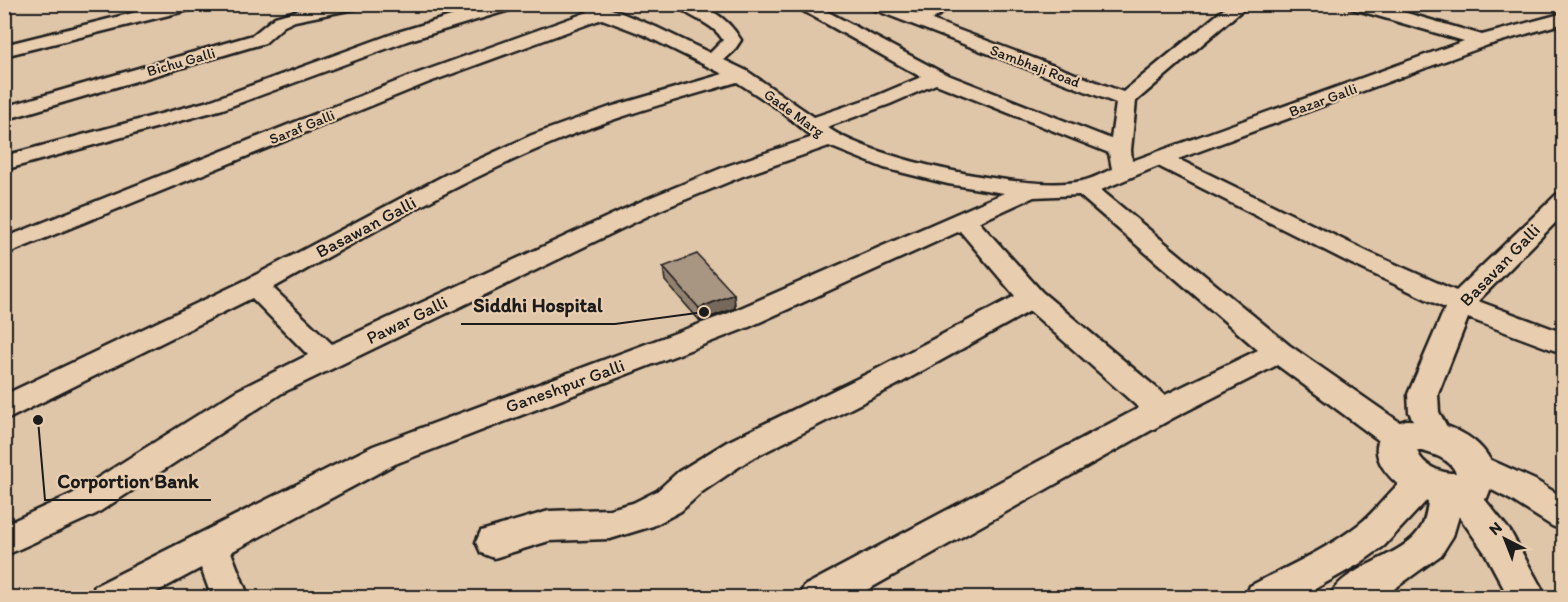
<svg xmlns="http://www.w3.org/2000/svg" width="1568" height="602" font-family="Itim,sans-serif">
  <rect width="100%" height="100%" fill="#e0c6a9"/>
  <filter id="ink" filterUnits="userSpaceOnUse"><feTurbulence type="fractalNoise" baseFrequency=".0167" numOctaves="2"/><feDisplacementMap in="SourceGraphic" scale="12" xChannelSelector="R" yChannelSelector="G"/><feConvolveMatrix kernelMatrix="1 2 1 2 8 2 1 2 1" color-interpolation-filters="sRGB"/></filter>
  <g filter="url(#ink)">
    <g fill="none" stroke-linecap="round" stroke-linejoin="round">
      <g stroke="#1c1c1c" stroke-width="5">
        <path id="minor" d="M169,4H199L197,8L4,56V45Z
          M320,4H361L359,8L295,21L284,26L265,43L4,120V107L253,35L275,17Z
          M491,4H518L516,8L410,40L223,109L4,170V156L209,101L398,32Z
          M578,4H599L656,27L710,53L723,40C712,21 689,19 676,4C705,4 725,14 741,40L733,52L724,60L747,71L814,117L876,96L921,77L791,4H813L943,73L1111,139L1116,103L870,8L868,4H893L918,14L933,4H954L932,20L1123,92L1230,4H1249L1136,101L1131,150L1132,161L1464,41L1350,8L1348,4H1376L1482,35L1564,13V23L1488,45L1178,159L1368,252L1456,291L1556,195L1564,193V214L1478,301L1564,333V354L1468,318L1438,394L1439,412L1453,438L1448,447L1437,451L1426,447L1409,412L1408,394L1445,308L1350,263L1158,166L1101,190L1289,345L1411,430L1416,439L1411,448L1400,452L1389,448L1277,365L1173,418L853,598H799L804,586L1139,408L1030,311L895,386L749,460L702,492L681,511L653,526L610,539L549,541L494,558L481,553L476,542L481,531L549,511L610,509L633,503L657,491L678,472L727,442L875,370L1015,296L960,231L749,327L395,464L231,552L249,598H212L201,568L145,598H90L95,586L373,446L729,313L1004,193L948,184L884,168L829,146L743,176L660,210L282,393L96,514L4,556V525L72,494L236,391L308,355L252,298L4,421V395L246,280L447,174L532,135L610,107L723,74L644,35L602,19L427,83L4,255V238L413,75L588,12ZM737,82L777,108L813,137L727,166L644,200L332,344L273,288C363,238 452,185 547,145C609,118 673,101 737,82ZM936,84L1109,153L1112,169C1103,173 1092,179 1082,181C1030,193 869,159 827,127L890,104ZM1079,195L1258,350L1165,395L1042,292L979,222L1034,197Z
          M1473,452L1535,480L1564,498V531L1552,526L1511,500L1461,474L1457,465L1461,456Z
          M1423,468L1435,472L1439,480L1458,477L1470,481L1510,531L1547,598H1509L1485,553L1459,516L1453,536L1441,555L1394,589L1381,598H1329C1343,564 1404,559 1422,526C1426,518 1427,507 1429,498L1384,546L1359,564L1299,598H1245L1250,586C1286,567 1326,550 1358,525C1381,508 1396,478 1423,468Z"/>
      </g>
      <g stroke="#1c1c1c" stroke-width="5">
        <path id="major" d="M1406,420C1444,420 1485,435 1496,474L1487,498C1476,502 1465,508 1452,507C1406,507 1337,442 1406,420ZM1417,450C1431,453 1450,458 1456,473C1441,474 1421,465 1417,450Z"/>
      </g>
      <use href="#minor" fill="#e8cdaf" fill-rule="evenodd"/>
      <use href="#major" fill="#e8cdaf" fill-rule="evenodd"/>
    </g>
    <path fill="#918170" stroke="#1c1c1c" stroke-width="1.5" d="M663,267L734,294L735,308L700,321L665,281Z"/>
    <path fill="#76695b" stroke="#1c1c1c" stroke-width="1.5" d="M734,294L735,308L700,321L699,308Z"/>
    <path fill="#a99682" stroke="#1c1c1c" stroke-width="1.5" d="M697,254L734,294L699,308L663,267Z"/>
  </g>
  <g text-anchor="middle" stroke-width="4.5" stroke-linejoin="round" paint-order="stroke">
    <g font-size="15" fill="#1c1c1c" stroke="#e8cdaf">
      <text transform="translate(181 62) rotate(-16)" y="5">Bichu Galli</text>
      <text transform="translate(1035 66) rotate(21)" y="5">Sambhaji Road</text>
      <text transform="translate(1323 100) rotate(-20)" y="5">Bazar Galli</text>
      <text transform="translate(794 113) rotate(36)" y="5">Gade Marg</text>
      <text transform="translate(302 127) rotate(-22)" y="5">Saraf Galli</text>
    </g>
    <g font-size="18" fill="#1c1c1c" stroke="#e8cdaf">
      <text transform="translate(366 227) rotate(-28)" y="6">Basawan Galli</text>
      <text transform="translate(1500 265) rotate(-46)" y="6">Basavan Galli</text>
      <text transform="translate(407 320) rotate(-26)" y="6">Pawar Galli</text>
      <text transform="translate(565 386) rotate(-20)" y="6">Ganeshpur Galli</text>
    </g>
  </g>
  <path fill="none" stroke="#1c1c1c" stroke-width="2" d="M704 312L615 324H461M38 420L45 500H211"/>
  <g fill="#1c1c1c" stroke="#e8cdaf" stroke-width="2">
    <circle cx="704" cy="312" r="6"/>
    <circle cx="38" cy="420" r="6"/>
  </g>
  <g font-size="20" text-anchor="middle" font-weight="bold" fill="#1c1c1c" stroke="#e8cdaf" stroke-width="4.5" stroke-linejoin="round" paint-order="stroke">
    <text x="538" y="312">Siddhi Hospital</text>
    <text x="128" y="488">Corportion Bank</text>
  </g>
  <rect width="1568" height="602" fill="none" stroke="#e8cdaf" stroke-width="24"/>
  <rect x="12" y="12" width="1544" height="578" fill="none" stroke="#1c1c1c" stroke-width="2" filter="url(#ink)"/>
  <g transform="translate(1505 539) rotate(318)" stroke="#e8cdaf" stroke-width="4.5" paint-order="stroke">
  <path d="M0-4.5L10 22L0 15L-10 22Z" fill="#1c1c1c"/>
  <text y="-9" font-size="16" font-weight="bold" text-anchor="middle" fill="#1c1c1c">N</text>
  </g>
</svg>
